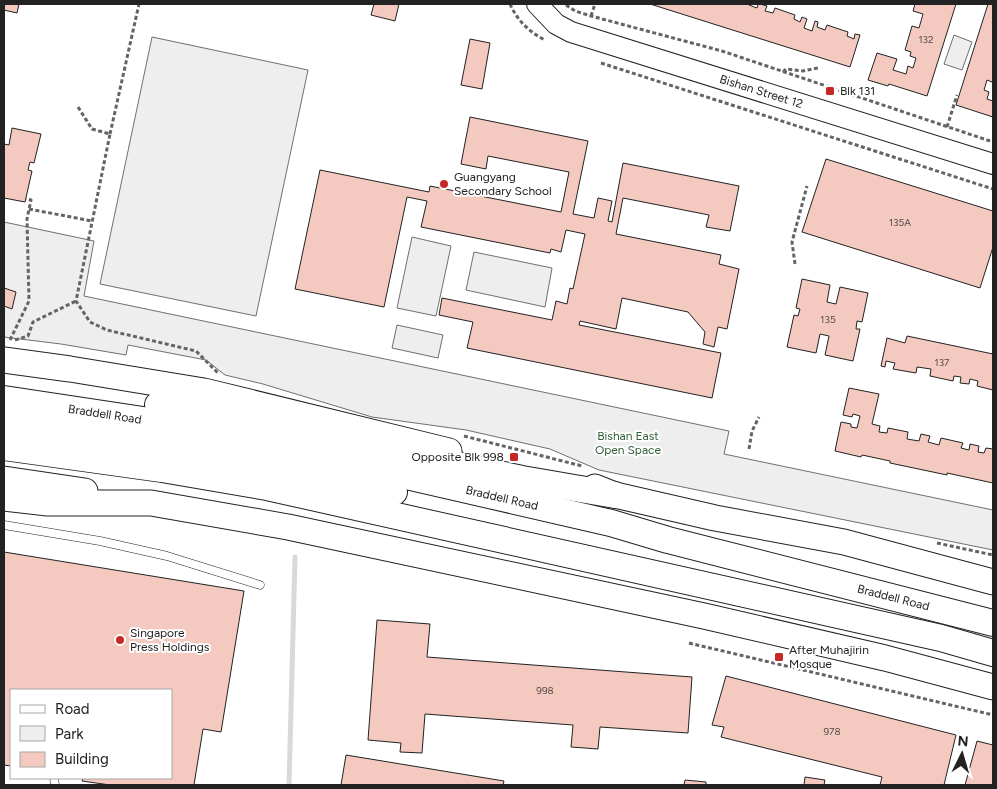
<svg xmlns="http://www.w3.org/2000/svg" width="997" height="789" font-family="Figtree,sans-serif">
  <rect width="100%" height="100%" fill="#fff"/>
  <path fill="#eee" stroke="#6f6f6f" d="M954,35L972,42L962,70L944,64Z
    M152,37L308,70L256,316L100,284Z
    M4,222L94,241L84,296L729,431L724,454L993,510V550L599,470L550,449L466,430L372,417L263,384L225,375L206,360L128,345L126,355L61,344L4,337Z
    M412,237L451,246L436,316L397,308Z
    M474,252L552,268L545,307L466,290Z
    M397,325L443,335L438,358L392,348Z"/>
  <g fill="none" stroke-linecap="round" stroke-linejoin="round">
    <path stroke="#d9d9d9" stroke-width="5" d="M289,785L295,557"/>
  </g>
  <path fill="#f3c9c0" stroke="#222" d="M4,4H19L17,13L4,10Z
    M374,4H399L395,21L371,15Z
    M650,4H749V5L757,8L758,4H760L767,6L765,11L773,13L775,8L795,15L794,19L800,22L802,17L807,19L804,28L812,31L815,21L818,22L817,27L825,30L827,25L848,32L847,36L854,39L855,34L860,35L850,67Z
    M915,4H956L927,96L889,84L888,86L868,80L877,53L897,59L893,70L906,74L908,66L913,68L916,58L910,56L911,52L905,50L912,26L919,28L923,14L913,11Z
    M988,4H993V79L992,82L987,80L984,90L989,92L987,99L993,101V117L956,105Z
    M470,39L490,43L482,89L461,85Z
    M470,117L588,141L573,214L594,218L598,198L612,201L608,221L612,222L623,163L739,186L730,231L706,227L709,215L623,198L616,234L721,255L719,264L739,269L727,329L718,327L714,347L703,344L705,332L688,312L622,298L616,329L580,321L579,325L721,353L712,398L467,348L473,322L439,315L442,298L552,320L556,301L567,304L570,288L573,289L585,234L566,230L561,252L551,249L550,253L421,227L427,201L407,197L384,307L295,289L320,170L429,192L430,186L561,212L569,172L488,156L486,169L461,164Z
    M12,128L41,134L34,163L30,162L28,170L32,171L25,202L4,198V144L9,145Z
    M826,159L993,211V247L980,288L802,232Z
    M802,279L830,285L827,302L836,304L840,287L868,293L862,322L857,321L856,329H860L853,361L825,355L829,336L820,334L816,353L787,347L794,315L798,316L800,309L796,308Z
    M4,288L16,292L12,309L4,306Z
    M907,336L993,354V390L977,386L978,381L970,379L969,384L960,383L961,377L954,376L953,381L930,376L931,369L917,367L916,373L893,369L895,363L886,361L885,367L881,366L887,338L905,343Z
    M849,388L879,394L872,424L880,426L879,432L887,433L888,428L908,432L907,439L919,441L921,434L930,436L928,442L939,445L941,438L963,443L961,448L969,450L970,444L979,446L978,452L984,453L986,448L993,449V483L947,473V475L890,463V461L862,455L861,457L835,451L841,422L851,424V427L857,428L860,416L853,414L852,417L843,415Z
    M4,552L244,591L221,732L203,729L194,785H110L82,781L83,778H171V690H11V766L4,765Z
    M377,620L430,624L427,657L692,677L688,733L600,727L598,749L571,747L573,725L425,714L422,753L400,752L401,743L368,740Z
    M726,676L956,735L944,785H880L882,777L721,737L724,727L712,725Z
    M977,741L993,745V785H965Z
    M346,755L504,781L503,785H341Z
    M805,777L825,780L824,785H804Z
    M685,780L706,782V785H684Z"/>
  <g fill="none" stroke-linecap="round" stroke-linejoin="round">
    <g stroke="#222" stroke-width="9">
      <path id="service" d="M4,525L100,541L167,556L260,585
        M54,778L55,785"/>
    </g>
    <g stroke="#222" stroke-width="22">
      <g id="tertiary">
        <path id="s1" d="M537,4L556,24L571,32L993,164"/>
      </g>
    </g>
    <g stroke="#222" stroke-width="27">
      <path id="primary" d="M4,360L70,369L204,391L449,451
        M4,479L85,491
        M595,487L615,495L715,518L844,542L993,582
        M4,498L48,503H151L288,527L704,616L885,658L993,687"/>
    </g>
    <g stroke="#222" stroke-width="28">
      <g id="trunk">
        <path id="s2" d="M4,399L163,423L276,446L611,523L668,540L993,623"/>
        <path d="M158,405L232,416L522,479L615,495"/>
        <path d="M4,423L159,445L269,465L394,492"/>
        <path d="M4,447L162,469L267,487L941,638L993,653"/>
      </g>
    </g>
    <path stroke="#646464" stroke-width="3" stroke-dasharray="4 2.5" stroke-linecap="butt" d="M510,4C517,20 529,32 545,40
      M566,5L575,11L591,16L722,51L993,142
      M591,16L595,4
      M601,63L993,189
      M783,72L786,69L803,71L818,68
      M78,107L92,129L110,134L76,301L90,322L107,330L196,351L218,373
      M947,127L957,95
      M110,134L139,4
      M29,209L92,221
      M795,264L792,242L807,186
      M10,340L29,301L27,219L31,200L26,199
      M15,340L28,336L33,322L76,301
      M464,436L582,466
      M749,449L752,431L759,417
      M937,543L993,555
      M689,643L993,715"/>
    <use href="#service" stroke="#fff" stroke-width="8"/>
    <use href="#tertiary" stroke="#fff" stroke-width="20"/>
    <use href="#primary" stroke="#fff" stroke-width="25"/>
    <use href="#trunk" stroke="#fff" stroke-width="26"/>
  </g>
  <g fill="#c62828" stroke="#fff" stroke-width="2">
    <rect x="825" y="86" width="10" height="10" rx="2.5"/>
    <circle cx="444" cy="184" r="5"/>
    <rect x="509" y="452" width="10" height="10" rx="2.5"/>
    <circle cx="120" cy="640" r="5"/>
    <rect x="774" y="652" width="10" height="10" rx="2.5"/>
  </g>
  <g text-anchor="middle" stroke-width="4" stroke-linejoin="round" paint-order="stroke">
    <g font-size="10" fill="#564c4a">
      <text x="926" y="43">132</text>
      <text x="900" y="226">135A</text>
      <text x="828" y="323">135</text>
      <text x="942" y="366">137</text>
      <text x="545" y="694">998</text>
      <text x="832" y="735">978</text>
    </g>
    <g font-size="12" fill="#222" stroke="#fff" text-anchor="start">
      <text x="840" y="95">Blk 131</text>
      <text x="454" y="181">Guangyang<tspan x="454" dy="14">Secondary School</tspan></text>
      <text x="504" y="461" text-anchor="end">Opposite Blk 998</text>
      <text x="130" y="637">Singapore<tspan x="130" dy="14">Press Holdings</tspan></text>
      <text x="789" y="654">After Muhajirin<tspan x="789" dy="14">Mosque</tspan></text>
    </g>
    <g font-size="12" fill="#222" stroke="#fff">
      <text dy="4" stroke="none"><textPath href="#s1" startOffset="244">Bishan Street 12</textPath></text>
      <text dy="4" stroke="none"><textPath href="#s2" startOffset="102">Braddell Road</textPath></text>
      <text dy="4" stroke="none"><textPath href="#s2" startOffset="508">Braddell Road</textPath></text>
      <text dy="4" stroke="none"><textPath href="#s2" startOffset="912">Braddell Road</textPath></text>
    </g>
    <g font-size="12" fill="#2f5e38" stroke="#fff">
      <text x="628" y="440">Bishan East<tspan x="628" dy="14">Open Space</tspan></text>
    </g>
  </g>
  <rect width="997" height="789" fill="none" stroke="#222222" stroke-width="10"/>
  <rect x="10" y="689" width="162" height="90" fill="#ffffff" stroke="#a7a7a7"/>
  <rect x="20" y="705" width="25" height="8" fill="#ffffff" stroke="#a7a7a7"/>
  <text x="55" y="714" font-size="15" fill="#222222">Road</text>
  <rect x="20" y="726" width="25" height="15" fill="#eeeeee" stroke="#a7a7a7"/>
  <text x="55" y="739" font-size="15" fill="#222222">Park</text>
  <rect x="20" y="752" width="25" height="15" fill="#f3c9c0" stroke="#a7a7a7"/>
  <text x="55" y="764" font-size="15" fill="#222222">Building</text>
  <g transform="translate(962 754) rotate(5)" stroke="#ffffff" stroke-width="4" paint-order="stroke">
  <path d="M0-4L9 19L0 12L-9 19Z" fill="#222222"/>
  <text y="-8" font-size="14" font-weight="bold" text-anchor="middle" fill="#222222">N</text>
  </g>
</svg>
